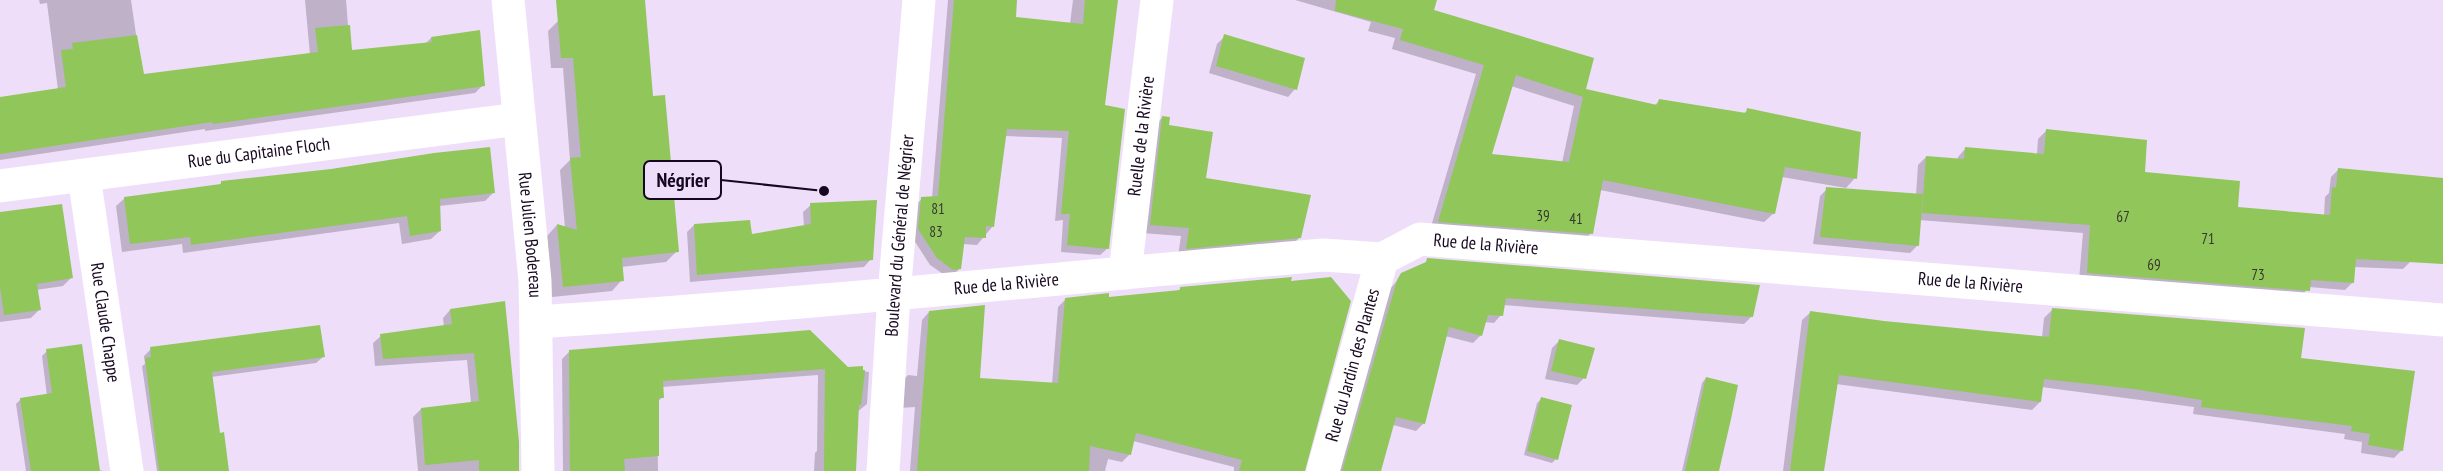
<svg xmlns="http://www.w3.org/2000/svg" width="2443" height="471" font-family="'PT Sans Narrow',sans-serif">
  <rect width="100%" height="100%" fill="#eedefa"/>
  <path fill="#0003" fill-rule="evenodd" d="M39,0H131L142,75L310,55L305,0H346L350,51L425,44L431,38L483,85L475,93L205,131V129L0,160V99L58,90L47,3L40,4Z
    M948,0H1015L1014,18L1070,24L1073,0H1117L1104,106L1108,248L1100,255L1061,252L1063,220L1055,221L1062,138L1005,136L993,226L977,245L963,244L960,268L953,276H946L930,265L912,237L914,206L922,199L932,198Z
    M1295,0H1435L1432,11L1584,90L1654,106L1659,101L1743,114L1748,110L1855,178L1846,188L1782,177L1774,213L1764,222L1600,190L1591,233L1582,242L1430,230L1476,74L1392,49L1395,38L1368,31L1371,22ZM1511,86L1574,106L1562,163L1490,156Z
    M559,20L652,98L677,251L666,262L621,267L622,280L612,291L552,297L547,236L557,225L565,228L560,170L570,160L563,68H551L548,31Z
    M1225,36L1295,89L1288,97L1209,73L1217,44Z
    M1163,117L1204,179L1300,237L1291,246L1178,256L1181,236L1142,233L1155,125Z
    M2046,131L2143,173L2236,208L2324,216L2325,197L2329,193L2331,177L2339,169L2443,180V249L2411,261L2403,269L2354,267L2353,282L2345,290L2309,287L2300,298L2079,280L2083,233L1919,220L1917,246L1910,253L1813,244L1820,196L1827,189L1916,195L1918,165L1926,157L1957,160L1958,157L1965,149L2037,154L2038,139Z
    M221,183L493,193L485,201L439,206L440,231L431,239L402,244L399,223L183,253L182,244L122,252L116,206L125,198L218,186Z
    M811,205L871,259L864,267L690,282L687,232L694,225L750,236L804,227L803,212Z
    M0,216L71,278L63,286L36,290L39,310L31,318L0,322Z
    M1428,260L1752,316L1744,324L1503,305L1501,315L1494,323L1484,322L1481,335L1473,343L1445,336L1424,423L1416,431L1393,425L1380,471H1338L1390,289L1402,275L1423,265Z
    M1181,288L1303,471H1234V467L1133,441L1130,454L1122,462L1108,459L1105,471H910L915,407L899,408L901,382L908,375L917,376L922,320L929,312L978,380L1052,384L1058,307L1066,299L1107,298L1177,292Z
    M504,303L518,471H418L413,417L421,409L471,403L467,360L375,366L373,343L381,336L444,327L443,318L450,310Z
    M2053,309L2300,359L2402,450L2394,458L2361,453L2362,442L2344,439L2345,434L2193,414L2194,407L2041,387L2040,402L2032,410L1836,384L1823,471H1783L1802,320L1811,312L1884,322L2042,338L2044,318Z
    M1559,341L1584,378L1577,385L1545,379L1552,348Z
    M151,349L323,357L316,363L211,377L219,435L227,471H157L142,366L145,364L144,356Z
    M47,351L99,470L103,471H26L16,404L21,399L47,396L42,356Z
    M570,351L847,369L869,372L867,404L857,412L854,471H814L815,453L817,451L818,375L662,387L663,397L657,402L658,471H563L562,359Z
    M1706,378L1718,471H1682L1702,383Z
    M1542,398L1556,459L1552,463L1524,455L1537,403Z"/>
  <path fill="#91c65a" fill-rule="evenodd" d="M556,0H645L653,96L665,95L679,252L622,258L624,281L563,287L557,224L577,230L570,158L581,157L573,58H561Z
    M954,0H1017L1016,17L1083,24L1085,0H1118L1105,105L1125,109L1109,249L1067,245L1070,214H1061L1069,131L1007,129L994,227L986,226V238L965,237L961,269L953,270L937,258L918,229L921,197L938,196Z
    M1336,0H1437L1434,10L1594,58L1586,89L1657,105L1659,99L1746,113L1747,108L1861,132L1857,179L1785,167L1775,214L1603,180L1593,234L1438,222L1484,65L1400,40L1403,29L1335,11ZM1516,75L1583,97L1569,162L1492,154Z
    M350,25L352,50L432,42L431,37L480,30L485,86L213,124L212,122L0,154V97L66,87L61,50L73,49L72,43L137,35L144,74L318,52L315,28Z
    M1224,34L1305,58L1297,90L1216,66Z
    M1162,116L1170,117L1169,125L1213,132L1206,178L1311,195L1301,238L1186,249L1189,228L1150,225Z
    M2046,129L2147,140L2145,172L2240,181L2238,207L2330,215L2332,187L2336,188L2338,168L2443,178V264L2356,259L2354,283L2311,280L2310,291L2087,273L2090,225L1922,213L1926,156L1964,159L1965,147L2044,154Z
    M490,147L495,193L440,199L441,231L410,236L407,216L191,245L190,237L130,244L124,197L221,184V181L331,169L434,153Z
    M1826,187L1923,194L1919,246L1820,237Z
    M877,200L873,260L697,275L694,224L750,220L752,234L811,224L810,203Z
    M62,204L73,278L37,284L41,310L4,315L0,287V212Z
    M1427,258L1760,285L1753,317L1506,298L1503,316L1488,315L1482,336L1449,327L1425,424L1396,417L1381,471H1342L1397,280L1401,273L1426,262Z
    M1292,277L1291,281L1331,277L1351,301L1305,471H1239L1242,460L1136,433L1131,455L1090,446L1089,471H917L929,311L985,305L980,378L1058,383L1065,298L1109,293V297L1180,290V287Z
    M505,301L519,442V471H479V460L425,465L421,408L479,401L474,353L383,359L380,334L452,324L450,309Z
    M2052,308L2305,328L2301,358L2415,371L2403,451L2368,445L2370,434L2351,431L2352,426L2201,407L2202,400L2134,389L2044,379L2041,402L1839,375L1824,471H1790L1810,311L1884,321L2049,337Z
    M320,325L325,357L212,372L220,433L224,432L229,471H159L145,358L151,357L150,347Z
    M810,330L848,367L863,366V370H865L861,405H859L856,471H824L825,369L663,381L664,398H659V456L624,459L625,471H570L569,350Z
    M1559,339L1595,348L1586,379L1551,371Z
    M82,344L100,471H31L20,398L52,393L46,349Z
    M1706,377L1738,385L1731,419L1719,471H1685Z
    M1541,397L1572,405L1558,460L1527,451Z"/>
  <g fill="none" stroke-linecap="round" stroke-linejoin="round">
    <g stroke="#fff" stroke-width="33">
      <path id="s1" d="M508,0L535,281L538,471"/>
      <path id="s2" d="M84,176L127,471"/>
      <path id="s3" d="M0,186L519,119"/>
      <path id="s4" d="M1125,273L1157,0"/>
      <path id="s5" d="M536,322C799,305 1061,278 1323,255L1382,259L1420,239L2443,320"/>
      <path id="s6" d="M883,471L894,295L919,0"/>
      <path id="s7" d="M1323,471L1382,259"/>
    </g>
  </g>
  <g text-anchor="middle" stroke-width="6" stroke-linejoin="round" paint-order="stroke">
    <g font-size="15" fill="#36382f">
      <text x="938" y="214">81</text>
      <text x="1543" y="221">39</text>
      <text x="2123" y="222">67</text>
      <text x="1576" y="224">41</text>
      <text x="936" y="237">83</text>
      <text x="2208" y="244">71</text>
      <text x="2154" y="270">69</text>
      <text x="2258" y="280">73</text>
    </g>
    <g font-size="18" fill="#170821" stroke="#eedefa">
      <text dy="6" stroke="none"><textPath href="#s4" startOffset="138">Ruelle de la Rivière</textPath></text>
      <text dy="6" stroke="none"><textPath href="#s3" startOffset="261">Rue du Capitaine Floch</textPath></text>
      <text dy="6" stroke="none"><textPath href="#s1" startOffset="236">Rue Julien Bodereau</textPath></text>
      <text dy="6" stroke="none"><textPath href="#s6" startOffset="236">Boulevard du Général de Négrier</textPath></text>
      <text dy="6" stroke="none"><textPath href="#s5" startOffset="958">Rue de la Rivière</textPath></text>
      <text dy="6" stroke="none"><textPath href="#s5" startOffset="472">Rue de la Rivière</textPath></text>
      <text dy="6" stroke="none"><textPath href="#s5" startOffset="1444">Rue de la Rivière</textPath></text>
      <text dy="6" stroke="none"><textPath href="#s2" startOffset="148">Rue Claude Chappe</textPath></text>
      <text dy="6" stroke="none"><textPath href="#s7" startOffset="110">Rue du Jardin des Plantes</textPath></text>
    </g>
  </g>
  <path fill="none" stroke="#170821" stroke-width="2" d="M824 191L721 180"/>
  <circle fill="#170821" stroke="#eedefa" stroke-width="2" cx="824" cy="191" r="6"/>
  <rect fill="#eedefa" stroke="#170821" stroke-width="2" x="644" y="161" width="77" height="38" rx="6"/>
  <g font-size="20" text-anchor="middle" font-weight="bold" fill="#170821">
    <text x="683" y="187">Négrier</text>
  </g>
</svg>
